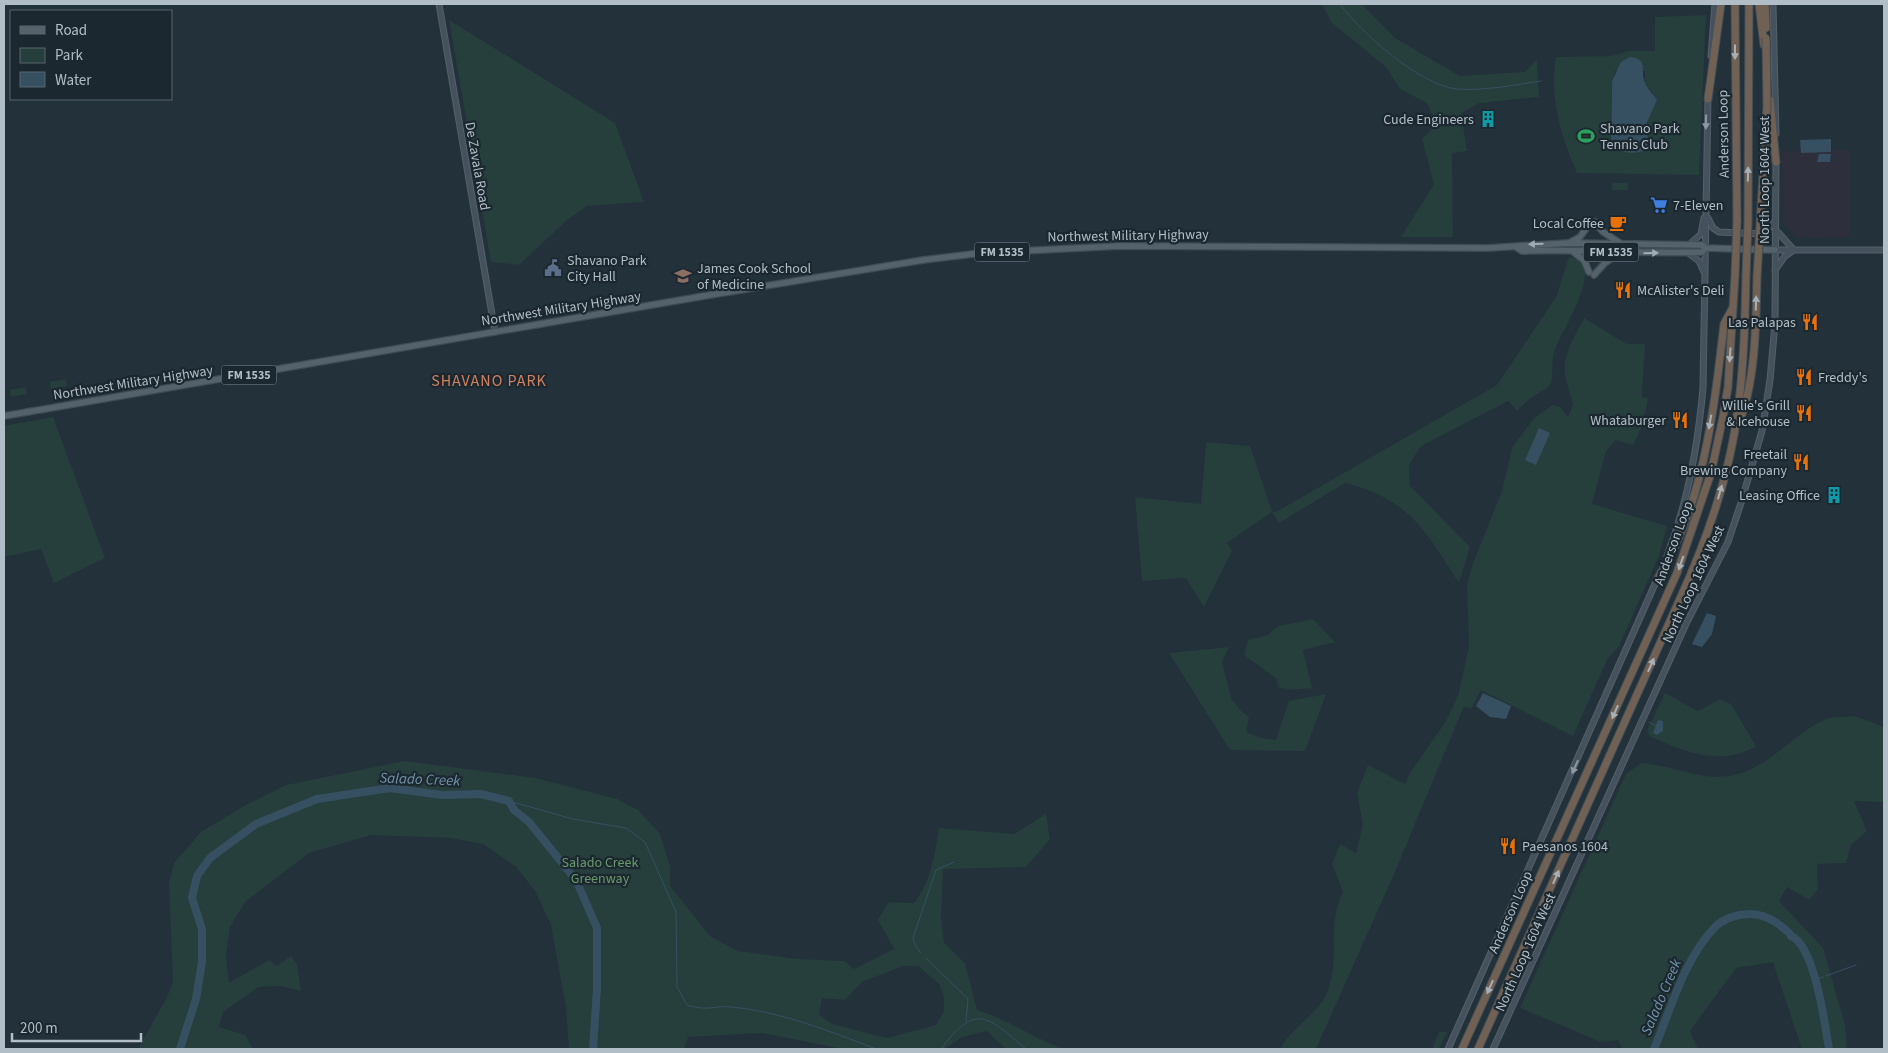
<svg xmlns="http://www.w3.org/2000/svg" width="1888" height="1053" font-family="'Source Sans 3',sans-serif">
  <rect width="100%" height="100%" fill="#23313b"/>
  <path fill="#2e2f3d" d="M1849,150V237L1799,238L1783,223L1782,152Z"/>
  <path fill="#263e3c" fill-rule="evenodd" d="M1322,4H1362L1395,38L1460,76L1525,72L1537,59L1539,97L1479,103L1461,113L1467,151L1452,153L1453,237H1401L1434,184L1422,139L1436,124L1427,103L1400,89L1386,67L1331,22Z
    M1706,15L1699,175L1577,173C1561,136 1549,98 1556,57L1611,56L1628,51H1655V17ZM1615,71H1645V82L1657,100L1645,127L1650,144L1610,135L1612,81Z
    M449,20L615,123L644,202L587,206L567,220L519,265L491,262Z
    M1612,183H1628V190H1612Z
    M1569,257C1611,258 1559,335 1554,352C1551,361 1554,378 1550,385C1546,391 1537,393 1531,398C1526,401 1522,407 1517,411L1508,401L1421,446L1409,465L1410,486L1470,547L1459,583C1425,531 1410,499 1345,483L1279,523L1272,512L1227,543L1232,551L1204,607L1186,578L1142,581L1135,497L1201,504L1206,442L1250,446L1272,512H1276L1497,385L1556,297Z
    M1584,318L1627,344H1645L1642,397L1648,398L1643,424L1633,445L1616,440L1606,451L1592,504L1667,526L1659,556L1619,646L1607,660L1573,736L1481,690L1471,709L1464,706L1395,872L1316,1049H1280C1292,1026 1319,1015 1328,990C1340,959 1326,926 1343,892L1332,864L1340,844L1356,853L1363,824L1357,793L1368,765L1405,784L1412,770L1446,721L1458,696L1469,646L1467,585L1472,566L1502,491L1512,448L1534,418L1553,405L1560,407L1568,417L1573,405L1565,375V360L1572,341Z
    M66,379L67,386L51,389L50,382Z
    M26,387L27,394L11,397L10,390Z
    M53,417L105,558L54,583L41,549L4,557V426Z
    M1313,619L1335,642L1303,650L1312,688L1290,690L1278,687L1276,678L1244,655L1248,640L1268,635L1278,626Z
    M1229,647L1222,662L1231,698L1240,710L1249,717L1246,732L1261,738L1276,740L1289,701L1326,694L1305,751L1230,750L1169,653Z
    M1665,693L1698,711L1720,699L1731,704L1756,746C1719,768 1683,751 1649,736L1647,730Z
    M1855,716L1884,727V802L1854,801L1867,831L1851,845L1846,863L1817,864L1818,889L1809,900L1787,887L1779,901L1823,948L1845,1025L1847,1049H1802L1773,962L1736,968L1690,1031L1698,1049H1622L1618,1040L1601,1042L1520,1008L1626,774L1641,763C1671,765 1698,780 1728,776C1767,771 1791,735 1824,720C1832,716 1846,717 1855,716Z
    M405,761L535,778L617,799L638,810L660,834L670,866V886L710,936L738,951L798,959L844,961L854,969L894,949L878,920L889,902L914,903C931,882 935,853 939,828L1014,834L1046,814L1050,839L1026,867L943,869L941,919L944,943L965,963L977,1010C1007,1019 1034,1038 1063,1049H1006L987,1031L962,1037L945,1049H843L762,1033L688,1037L684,1049H569L566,1008L551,925L535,891L516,867L483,844L450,838L371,835L309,853L245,902L230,927L226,955L229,983L269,960L277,966L291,956L297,964L301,991L281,986L258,987L223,1012L219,1027L245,1035L253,1049H138L167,997L173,982L169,883L174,863L201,832L246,805L286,785ZM903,966H918L939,984L944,996V1011L936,1025L887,1038L832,1024L819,1015L822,998L845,1000L862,982Z
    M1439,1032H1447L1439,1049H1432Z"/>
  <path fill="#365062" d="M1630,57C1648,59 1641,69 1644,80C1646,87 1653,94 1657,100L1645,127L1650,144L1648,149C1634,155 1622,154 1611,144L1612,81L1621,62Z
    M1831,139V152L1801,153L1800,140Z
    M1819,154H1831L1830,162H1817Z
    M1539,428L1550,433L1536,465L1525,460Z
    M1707,613L1716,616L1712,634L1702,647L1692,644Z
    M1483,693L1511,706L1506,719L1490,717L1476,706Z
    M1658,720L1663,721V731L1657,735L1653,733Z"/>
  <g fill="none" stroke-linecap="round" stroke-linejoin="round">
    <path stroke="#365062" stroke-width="1" d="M1340,4C1360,32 1421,86 1457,89C1484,91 1514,85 1541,81
      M1649,722L1656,726
      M509,801L573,819L626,828L645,842L676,912L677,987L687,1005C709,1012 714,1005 732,1007C782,1012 829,1031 876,1049
      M921,953L915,945L913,938L936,870L954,862
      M926,958L968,999L966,1021
      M1826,976L1856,965
      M1816,979L1823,977
      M941,1049C976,1002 987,1016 1026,1049"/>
    <path stroke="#365062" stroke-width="8" d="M1791,936C1815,946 1825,1025 1829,1049
      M180,1049L196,999L202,962V929L192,898L197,876L210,858L256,824L317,799L390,788L442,795L481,794L509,801L514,810L529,822L576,880L597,928V988L593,1049
      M1654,1049C1671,1009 1684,959 1715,927C1724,918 1738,914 1750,914C1766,914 1779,923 1790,934"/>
    <g stroke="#556169" stroke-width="7">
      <path id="secondary" d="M439,4L495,332
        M1773,4L1776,134
        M1711,56L1715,4
        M1708,218L1713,228L1719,232L1764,234L1775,221
        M1690,244L1701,234L1704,218
        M1775,250H1884
        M1687,252L1699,261L1705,274
        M1775,270L1785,256L1794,250L1776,230
        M1667,556C1688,502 1698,445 1703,388L1708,97
        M1448,1049L1659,575
        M1493,1049L1686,624L1728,542L1741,503L1762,431L1770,380L1775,323L1776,160"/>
    </g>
    <g stroke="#404c54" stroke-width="8">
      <path id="primary" d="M1595,222L1603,232L1620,243
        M1571,242L1580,237L1590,223
        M1516,247L1522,251C1582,249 1642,254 1702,252L1705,248L1775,250
        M1572,251L1584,260L1589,272
        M1594,275L1605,263L1620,252
        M4,416L704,296L923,260L981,253L1119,246L1488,248L1568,243L1702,245L1705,248"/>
    </g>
    <g stroke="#424e56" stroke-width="9">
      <path id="motorway" d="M1735,4L1737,221
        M1759,4L1764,45
        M1765,4L1766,28
        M1708,99L1721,4
        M1770,100L1776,162
        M1748,223L1749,4
        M1739,422C1756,382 1756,320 1757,277
        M1658,578C1704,504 1714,409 1724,324L1732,309
        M1462,1049L1677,573L1711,473L1723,417L1728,387L1735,276
        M1478,1049L1679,601C1707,540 1730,475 1738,409C1744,365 1745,320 1746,276"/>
    </g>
    <use href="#secondary" stroke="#45525e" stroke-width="5"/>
    <use href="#primary" stroke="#54626c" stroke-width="5.5"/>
    <use href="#motorway" stroke="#716154" stroke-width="7"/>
    <g stroke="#424e56" stroke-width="9" stroke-linecap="butt">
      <path id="motorway-bridge" d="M1735,276L1737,221
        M1746,276L1748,223
        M1757,277L1767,107L1766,38"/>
    </g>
    <use href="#motorway-bridge" stroke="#716154" stroke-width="7"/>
  </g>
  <defs><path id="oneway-solid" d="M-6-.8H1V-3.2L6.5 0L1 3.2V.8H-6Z" transform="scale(1.25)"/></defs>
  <g fill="#a8b0b6">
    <use href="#oneway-solid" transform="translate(1735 52) rotate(90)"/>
    <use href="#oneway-solid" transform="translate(1748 174) rotate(-89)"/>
    <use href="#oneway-solid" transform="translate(1756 303) rotate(-88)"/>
    <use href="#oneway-solid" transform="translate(1730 355) rotate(94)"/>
    <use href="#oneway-solid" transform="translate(1710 422) rotate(100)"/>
    <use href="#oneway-solid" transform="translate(1720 492) rotate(-74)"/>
    <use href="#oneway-solid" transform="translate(1681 563) rotate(109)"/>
    <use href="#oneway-solid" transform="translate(1651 665) rotate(-66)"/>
    <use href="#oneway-solid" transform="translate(1615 712) rotate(114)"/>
    <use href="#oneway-solid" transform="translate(1556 877) rotate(-66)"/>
    <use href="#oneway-solid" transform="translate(1490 987) rotate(114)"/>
  </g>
  <g fill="#8c98a2">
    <use href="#oneway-solid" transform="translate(1706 122) rotate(91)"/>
    <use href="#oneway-solid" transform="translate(1575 767) rotate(114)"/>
  </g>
  <g fill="#9facb5">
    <use href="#oneway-solid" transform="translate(1536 244) rotate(179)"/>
    <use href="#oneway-solid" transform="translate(1651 253) rotate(-1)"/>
  </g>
  <defs>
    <g id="building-bare" transform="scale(1.35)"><path d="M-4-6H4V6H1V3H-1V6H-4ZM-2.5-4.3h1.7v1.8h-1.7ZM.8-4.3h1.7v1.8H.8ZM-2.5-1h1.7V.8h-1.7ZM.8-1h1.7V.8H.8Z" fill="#0f9aa8" stroke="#1c2830" stroke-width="2.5" paint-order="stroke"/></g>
    <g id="stadium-bare" transform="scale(1.35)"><path d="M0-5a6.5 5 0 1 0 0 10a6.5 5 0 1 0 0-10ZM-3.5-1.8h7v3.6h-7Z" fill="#2e9e5b" stroke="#1c2830" stroke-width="2.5" paint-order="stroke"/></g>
    <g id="supermarket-bare" transform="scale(1.35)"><path d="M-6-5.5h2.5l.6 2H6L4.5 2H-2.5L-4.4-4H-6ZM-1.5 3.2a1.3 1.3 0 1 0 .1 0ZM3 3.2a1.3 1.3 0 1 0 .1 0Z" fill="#3f7fe0" stroke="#1c2830" stroke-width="2.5" paint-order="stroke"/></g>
    <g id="cafe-bare" transform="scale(1.35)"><path d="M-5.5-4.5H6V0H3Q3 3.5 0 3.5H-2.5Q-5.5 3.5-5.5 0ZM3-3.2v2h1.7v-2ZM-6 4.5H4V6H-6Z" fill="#e8710a" stroke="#1c2830" stroke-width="2.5" paint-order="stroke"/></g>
    <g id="civic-bare" transform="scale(1.35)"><path d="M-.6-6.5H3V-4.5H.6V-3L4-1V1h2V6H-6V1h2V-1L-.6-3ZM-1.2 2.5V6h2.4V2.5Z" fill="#5c6f8a" stroke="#1c2830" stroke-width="2.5" paint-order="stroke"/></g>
    <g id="school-bare" transform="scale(1.35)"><path d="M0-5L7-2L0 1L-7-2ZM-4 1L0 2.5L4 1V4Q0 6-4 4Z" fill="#8d6e63" stroke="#1c2830" stroke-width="2.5" paint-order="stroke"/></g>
    <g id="restaurant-bare" transform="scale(1.35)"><path d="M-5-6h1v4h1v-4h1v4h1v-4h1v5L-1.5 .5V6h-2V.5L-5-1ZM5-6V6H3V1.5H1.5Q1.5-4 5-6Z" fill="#e8710a" stroke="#1c2830" stroke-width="2.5" paint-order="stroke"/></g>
  </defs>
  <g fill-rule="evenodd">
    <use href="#building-bare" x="1488" y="119"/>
    <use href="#stadium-bare" x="1586" y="136"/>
    <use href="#supermarket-bare" x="1659" y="205"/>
    <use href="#cafe-bare" x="1618" y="223"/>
    <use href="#civic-bare" x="553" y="268"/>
    <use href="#school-bare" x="683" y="276"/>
    <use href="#restaurant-bare" x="1623" y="290"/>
    <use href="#restaurant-bare" x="1810" y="322"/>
    <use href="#restaurant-bare" x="1804" y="377"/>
    <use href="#restaurant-bare" x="1804" y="413"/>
    <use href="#restaurant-bare" x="1680" y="420"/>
    <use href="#restaurant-bare" x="1801" y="462"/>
    <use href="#building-bare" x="1834" y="495"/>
    <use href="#restaurant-bare" x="1508" y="846"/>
  </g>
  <g text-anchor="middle" stroke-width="4.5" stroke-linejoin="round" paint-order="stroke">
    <g fill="#1c2830" stroke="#85919a" stroke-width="1">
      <rect x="974.5" y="242.5" width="55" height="19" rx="4"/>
      <rect x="1583.5" y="242.5" width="55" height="19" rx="4"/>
      <rect x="221.5" y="365.5" width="55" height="19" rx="4"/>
    </g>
    <g font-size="12" font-weight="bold" fill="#b2bec7">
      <text x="1002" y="256">FM 1535</text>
      <text x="1611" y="256">FM 1535</text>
      <text x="249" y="379">FM 1535</text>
    </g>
    <g font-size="14" fill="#b2bec7" stroke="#1c2830" text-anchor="end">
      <text x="1474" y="124">Cude Engineers</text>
      <text x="1600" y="133" text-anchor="start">Shavano Park<tspan x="1600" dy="16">Tennis Club</tspan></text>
      <text x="1673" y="210" text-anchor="start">7-Eleven</text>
      <text x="1604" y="228">Local Coffee</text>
      <text x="567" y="265" text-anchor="start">Shavano Park<tspan x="567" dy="16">City Hall</tspan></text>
      <text x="697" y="273" text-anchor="start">James Cook School<tspan x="697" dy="16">of Medicine</tspan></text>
      <text x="1637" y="295" text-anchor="start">McAlister's Deli</text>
      <text x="1796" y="327">Las Palapas</text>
      <text x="1818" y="382" text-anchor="start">Freddy's</text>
      <text x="1790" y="410">Willie's Grill<tspan x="1790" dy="16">&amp; Icehouse</tspan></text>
      <text x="1666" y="425">Whataburger</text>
      <text x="1787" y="459">Freetail<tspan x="1787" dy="16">Brewing Company</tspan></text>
      <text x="1820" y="500">Leasing Office</text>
      <text x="1522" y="851" text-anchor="start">Paesanos 1604</text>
    </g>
    <g font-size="14" fill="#b2bec7" stroke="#1c2830">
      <text transform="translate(1723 134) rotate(-91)" y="5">Anderson Loop</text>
      <text transform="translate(478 166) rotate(80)" y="5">De Zavala Road</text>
      <text transform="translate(1764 180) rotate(-90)" y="5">North Loop 1604 West</text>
      <text transform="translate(1128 235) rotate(-1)" y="5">Northwest Military Highway</text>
      <text transform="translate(561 308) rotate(-9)" y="5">Northwest Military Highway</text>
      <text transform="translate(133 382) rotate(-9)" y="5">Northwest Military Highway</text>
      <text transform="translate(1673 543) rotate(-70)" y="5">Anderson Loop</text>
      <text transform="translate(1693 584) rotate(-65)" y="5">North Loop 1604 West</text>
      <text transform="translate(1510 912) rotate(-66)" y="5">Anderson Loop</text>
      <text transform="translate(1525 952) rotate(-66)" y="5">North Loop 1604 West</text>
    </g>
    <g font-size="14" fill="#69986c" stroke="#1c2830">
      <text x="600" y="867">Salado Creek<tspan x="600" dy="16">Greenway</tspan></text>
    </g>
    <g font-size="15" font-style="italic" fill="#7294aa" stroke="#1c2830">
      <text transform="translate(420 779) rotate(2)" y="5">Salado Creek</text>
      <text transform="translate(1661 997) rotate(-67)" y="5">Salado Creek</text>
    </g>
    <g font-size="16" letter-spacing="1" fill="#d38061" stroke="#1c2830">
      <text x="489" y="386">SHAVANO PARK</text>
    </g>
  </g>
  <rect width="1888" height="1053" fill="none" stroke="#b2bec7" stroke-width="10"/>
  <rect x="10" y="10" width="162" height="90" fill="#1c2830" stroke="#58646c"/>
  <rect x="20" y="26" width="25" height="8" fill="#54626c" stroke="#58646c"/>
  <text x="55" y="35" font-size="15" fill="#b2bec7">Road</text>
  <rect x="20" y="48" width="25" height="15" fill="#263e3c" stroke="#58646c"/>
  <text x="55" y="60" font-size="15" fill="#b2bec7">Park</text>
  <rect x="20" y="72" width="25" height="15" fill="#365062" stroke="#58646c"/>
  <text x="55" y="85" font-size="15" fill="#b2bec7">Water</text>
  <path d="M12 1033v8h129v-8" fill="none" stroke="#b2bec7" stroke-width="2.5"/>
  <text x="20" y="1033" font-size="15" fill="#b2bec7" stroke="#1c2830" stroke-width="4" paint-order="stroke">200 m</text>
</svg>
